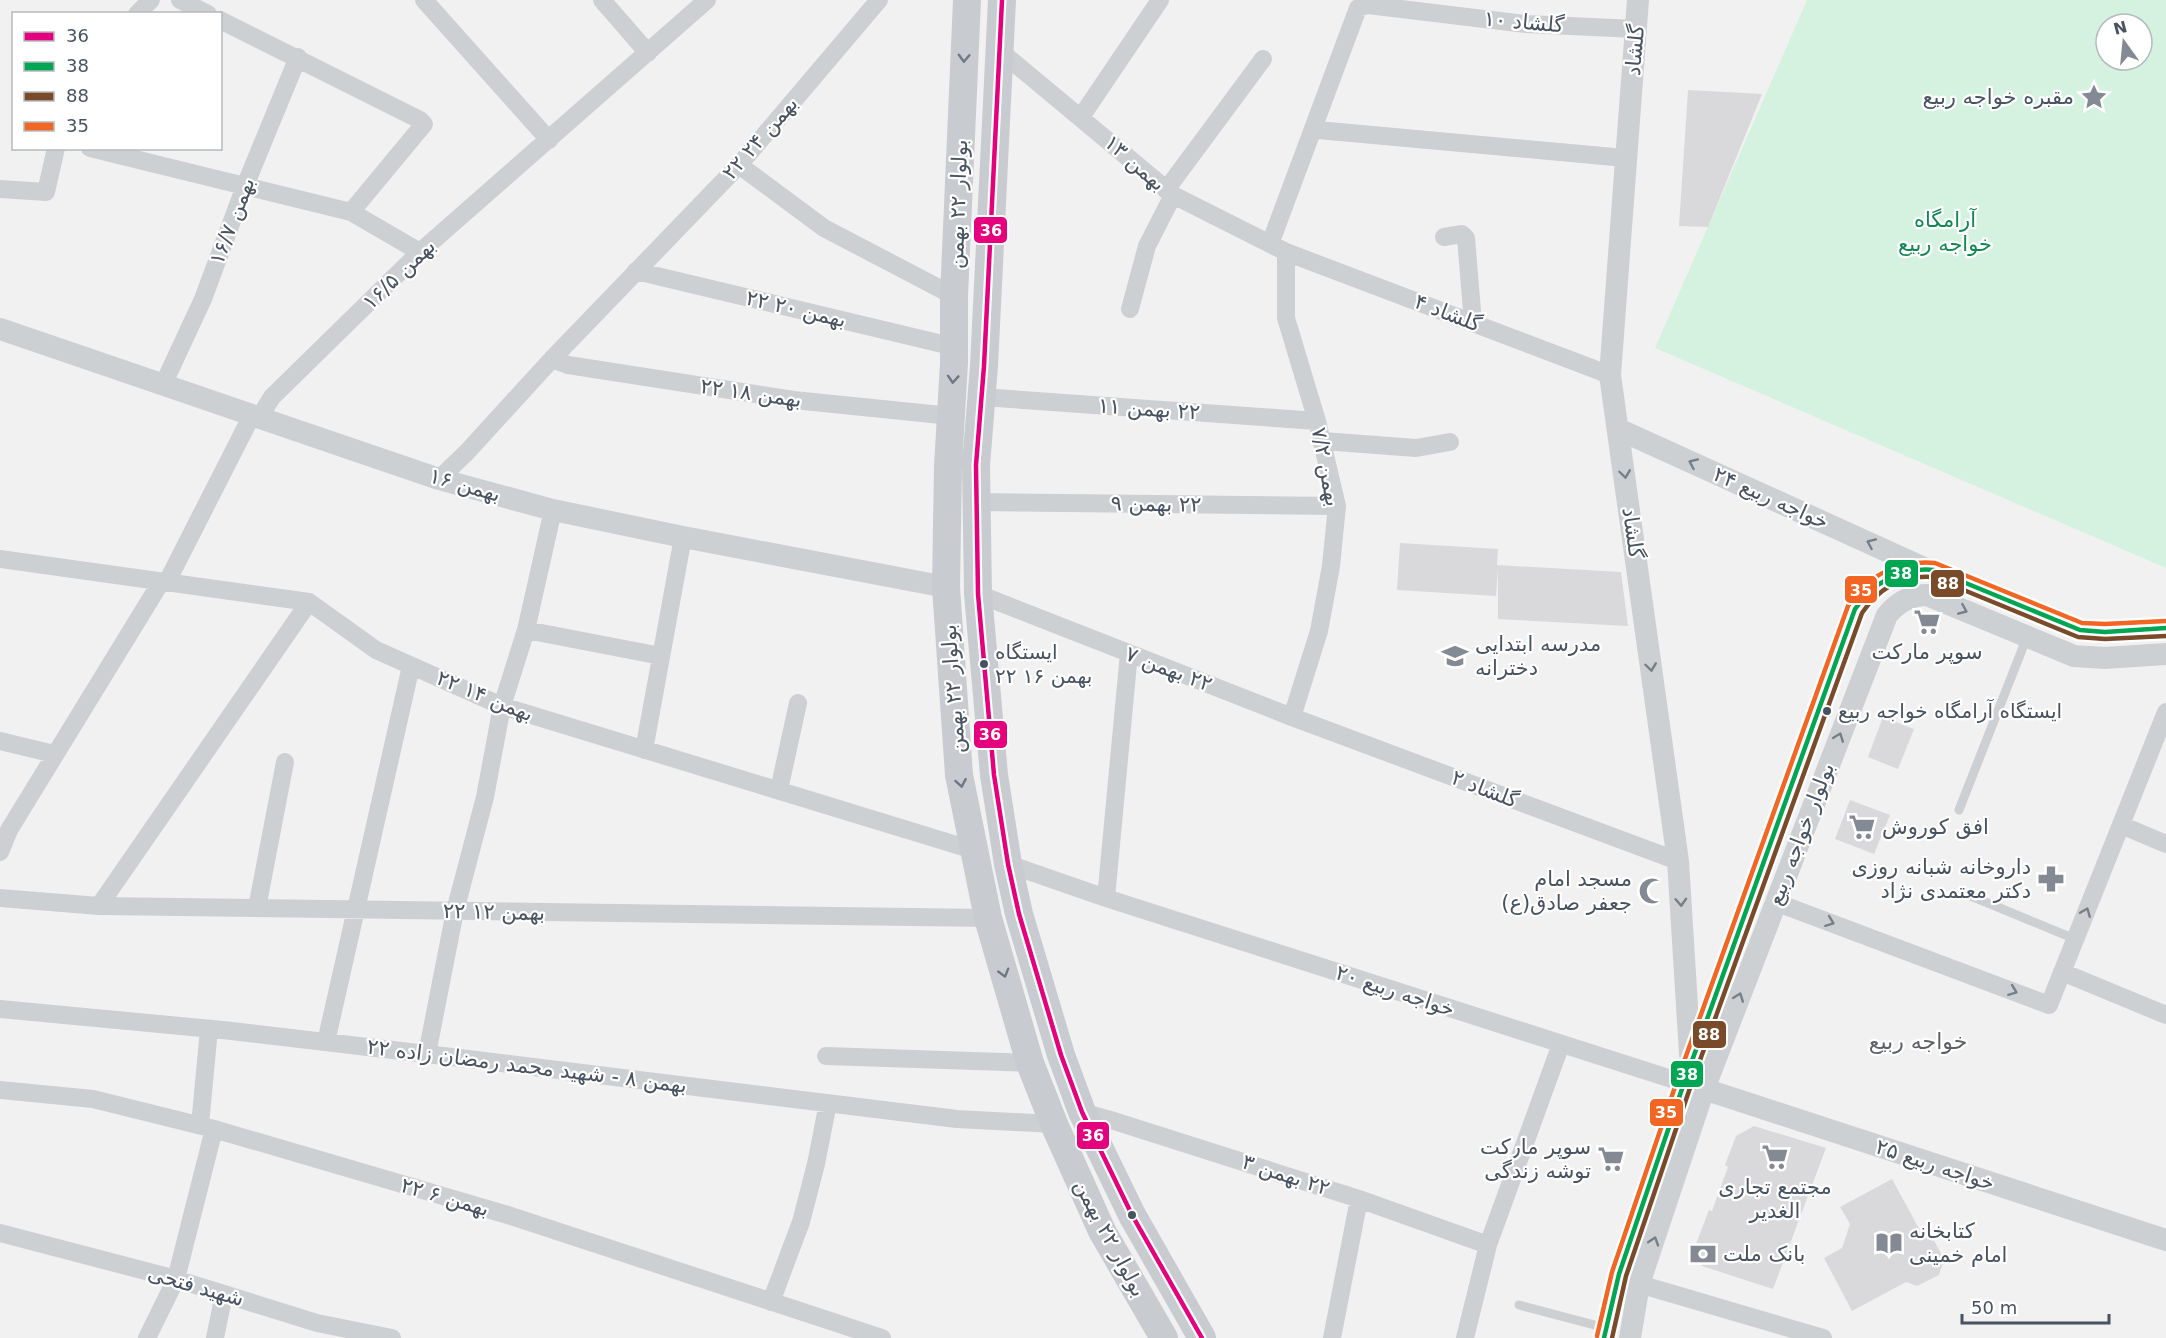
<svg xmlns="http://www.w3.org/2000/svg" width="2166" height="1338" font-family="'DejaVu Sans',Vazirmatn,sans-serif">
  <rect width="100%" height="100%" fill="#f2f1f1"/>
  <path fill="#d5f2e1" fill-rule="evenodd" d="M1807,0H2166V568L1655,348ZM2106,24H2142V60H2106Z"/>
  <path fill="#d9d9db" d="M1688,90L1762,94L1708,227L1679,226Z
    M1400,543L1498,549L1497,565L1621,572L1628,626L1498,619V569L1496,596L1397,590Z
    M1883,717L1914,729L1898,769L1868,757Z
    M1850,800L1890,815L1874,854L1835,839Z
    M1754,1126L1826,1148L1773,1289L1702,1266L1694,1249L1709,1210L1712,1211L1728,1167L1725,1165L1736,1136Z
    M1892,1179L1922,1234L1932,1237L1944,1259L1939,1275L1917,1286L1906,1282L1852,1311L1824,1258L1842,1248L1850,1224L1840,1207Z"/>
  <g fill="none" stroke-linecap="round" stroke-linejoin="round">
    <path stroke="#cdd0d2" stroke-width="9" d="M1959,810L2027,637
      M1966,894L2075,939
      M1519,1305L1606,1328"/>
    <path stroke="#cdd0d2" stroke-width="18" d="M180,0L208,14
      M424,0L549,140
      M602,0L648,53
      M137,14L151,0
      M220,20L420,120L424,124L351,212
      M1000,51L1173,195L1286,252L1610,375
      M1081,117L1160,0
      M1315,126L1318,130L1625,158
      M90,148L351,212L420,252
      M739,165L824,228L954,296
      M0,189L46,192L56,148
      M1166,190L1263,59
      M1444,237L1462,234L1466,238L1473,323
      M1270,244L1358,8L1368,5L1526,24L1636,29
      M1286,252V318L1317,421L1337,506L1331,566L1319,631L1292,717
      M636,271L955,347
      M1130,309L1147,246L1173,195
      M552,359L568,365L794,400L951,416
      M163,385L203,299L245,186L298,57
      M982,397L1317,421
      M259,418L272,397L420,252L707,0
      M1323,441L1416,448L1450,442
      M439,479L467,452L552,359L739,165L879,0
      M976,502L1337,506
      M0,559L309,602L376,650L502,706L973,850
      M167,582L252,415
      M978,594L1292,717L1678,861
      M526,630L661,656
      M0,741L54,754
      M644,750L683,537
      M779,790L798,703
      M2121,825L2166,844
      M0,852L9,830L161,582
      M1008,864L1106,898L1684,1083
      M0,898L99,906L988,918
      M1106,898L1129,653
      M1775,902L2049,1005L2166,712
      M99,906L309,602
      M257,908L285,762
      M2062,972L2166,1015
      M0,1009L223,1030L427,1054L957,1119L1054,1124
      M326,1042L411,666
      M427,1054L455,911L485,797L502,706L526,630L553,510
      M826,1056L1030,1063
      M0,1090L93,1099L214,1129L508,1215L882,1338
      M1082,1112L1114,1121L1359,1199L1488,1245
      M200,1125L209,1029
      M0,1233L176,1279L317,1323L392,1338
      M1639,1284L1823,1338
      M771,1302L801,1222L816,1164L828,1103
      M147,1338L176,1279L214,1129
      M215,1338L224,1294
      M1332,1338L1359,1199
      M1465,1338L1488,1245L1561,1044"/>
    <path stroke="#cdd0d2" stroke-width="22" d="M1638,0L1610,375L1678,861L1690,1054
      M0,329L439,479L553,510L683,537L946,587
      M1618,429L1924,568
      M1704,1089L2166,1240
      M1604,1338L1619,1274L1684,1083L1855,609C1873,581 1901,565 1934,570L2080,630L2105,632L2166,628
      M1630,1338L1639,1284L1704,1089L1887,615C1897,603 1911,595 1927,595L2074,656L2105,658L2166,654"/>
    <path stroke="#c8ccd0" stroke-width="28" d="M967,0L954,296V363L948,466L946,587L959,775L988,918L1030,1063L1054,1124L1102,1231L1164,1338
      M1002,0L984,366L976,465L978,594L994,775L1008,864L1019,914L1061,1055L1082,1112L1132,1215L1202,1338"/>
    <g stroke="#fff" stroke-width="9">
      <path id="bus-1" d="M1002,0L984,366L976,465L978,594L994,775L1008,864L1019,914L1061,1055L1082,1112L1132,1215L1202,1338"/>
    </g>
    <g stroke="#fff" stroke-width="9">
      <path id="bus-2" d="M1604,1338L1619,1274L1684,1083L1855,609C1875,581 1900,567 1934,570L2080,630L2105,632L2166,628"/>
    </g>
    <g stroke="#fff" stroke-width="9">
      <path id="bus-3" d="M1612,1338L1626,1276L1691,1085L1862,613C1879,588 1902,575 1932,577L2078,637L2105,639L2166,636"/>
    </g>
    <g stroke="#fff" stroke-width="9">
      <path id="bus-4" d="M1597,1336L1612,1272L1677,1081L1848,606C1868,575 1898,560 1935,563L2082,623L2105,624L2166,621"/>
    </g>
    <use href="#bus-1" stroke="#e5007d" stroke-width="4.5"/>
    <use href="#bus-2" stroke="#00a651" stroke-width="4.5"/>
    <use href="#bus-3" stroke="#7a4b2a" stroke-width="4.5"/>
    <use href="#bus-4" stroke="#f26522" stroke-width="4.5"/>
  </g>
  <defs><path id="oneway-chevron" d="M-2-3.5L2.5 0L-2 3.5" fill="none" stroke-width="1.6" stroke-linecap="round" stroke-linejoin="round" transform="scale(1.5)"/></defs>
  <g stroke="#6e7782">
    <use href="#oneway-chevron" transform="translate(964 58) rotate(92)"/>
    <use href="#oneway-chevron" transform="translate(953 379) rotate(94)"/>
    <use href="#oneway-chevron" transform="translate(961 783) rotate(80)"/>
    <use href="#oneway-chevron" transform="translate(1004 973) rotate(74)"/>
  </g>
  <g stroke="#767f88">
    <use href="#oneway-chevron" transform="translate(1693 463) rotate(-156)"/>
    <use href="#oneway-chevron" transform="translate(1625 474) rotate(82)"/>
    <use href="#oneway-chevron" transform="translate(1871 543) rotate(-156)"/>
    <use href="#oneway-chevron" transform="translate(1963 610) rotate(23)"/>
    <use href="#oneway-chevron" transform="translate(1651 667) rotate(82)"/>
    <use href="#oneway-chevron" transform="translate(1839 737) rotate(-69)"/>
    <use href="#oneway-chevron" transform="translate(1681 902) rotate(87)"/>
    <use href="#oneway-chevron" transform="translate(2086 912) rotate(-68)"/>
    <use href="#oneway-chevron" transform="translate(1830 922) rotate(21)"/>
    <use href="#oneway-chevron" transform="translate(2013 991) rotate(21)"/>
    <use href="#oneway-chevron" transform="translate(1739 997) rotate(-69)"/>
    <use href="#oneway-chevron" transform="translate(1654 1241) rotate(-72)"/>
  </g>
  <defs>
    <g id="sight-bare" transform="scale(2.07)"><path d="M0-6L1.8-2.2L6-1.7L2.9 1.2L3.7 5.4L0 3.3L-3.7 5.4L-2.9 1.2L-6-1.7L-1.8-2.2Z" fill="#838a93" stroke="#fff" stroke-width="2.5" paint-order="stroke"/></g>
    <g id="supermarket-bare" transform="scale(2.07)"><path d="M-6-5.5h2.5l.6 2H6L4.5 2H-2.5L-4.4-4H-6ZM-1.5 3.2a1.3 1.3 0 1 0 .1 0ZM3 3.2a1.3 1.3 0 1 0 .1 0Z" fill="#838a93" stroke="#fff" stroke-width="2.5" paint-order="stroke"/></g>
    <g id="school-bare" transform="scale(2.07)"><path d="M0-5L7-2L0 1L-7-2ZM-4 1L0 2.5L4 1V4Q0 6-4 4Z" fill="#838a93" stroke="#fff" stroke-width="2.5" paint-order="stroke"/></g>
    <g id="pharmacy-bare" transform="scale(2.07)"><path d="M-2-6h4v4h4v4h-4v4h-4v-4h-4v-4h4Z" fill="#838a93" stroke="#fff" stroke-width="2.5" paint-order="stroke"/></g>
    <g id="mosque-bare" transform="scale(2.07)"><path d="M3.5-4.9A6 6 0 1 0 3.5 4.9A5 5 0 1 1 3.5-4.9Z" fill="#838a93" stroke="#fff" stroke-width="2.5" paint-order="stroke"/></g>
    <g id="library-bare" transform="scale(2.07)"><path d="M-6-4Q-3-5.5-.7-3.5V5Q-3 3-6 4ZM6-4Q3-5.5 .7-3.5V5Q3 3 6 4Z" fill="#838a93" stroke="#fff" stroke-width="2.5" paint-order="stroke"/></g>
    <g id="bank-bare" transform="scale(2.07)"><path d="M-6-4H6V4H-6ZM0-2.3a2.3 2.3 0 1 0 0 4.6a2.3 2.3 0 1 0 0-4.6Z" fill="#838a93" stroke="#fff" stroke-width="2.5" paint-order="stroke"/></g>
  </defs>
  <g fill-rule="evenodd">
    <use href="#sight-bare" x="2094" y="97"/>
    <use href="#supermarket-bare" x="1927" y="622"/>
    <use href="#school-bare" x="1455" y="656"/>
    <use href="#supermarket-bare" x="1862" y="827"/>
    <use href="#pharmacy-bare" x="2051" y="879"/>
    <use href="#mosque-bare" x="1652" y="891"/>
    <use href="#supermarket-bare" x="1775" y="1157"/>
    <use href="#supermarket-bare" x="1611" y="1159"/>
    <use href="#library-bare" x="1889" y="1243"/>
    <use href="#bank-bare" x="1703" y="1254"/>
  </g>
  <g fill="#475360" stroke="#fff" stroke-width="2">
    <circle cx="984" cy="664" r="5"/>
    <circle cx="1827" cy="711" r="5"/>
    <circle cx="1132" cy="1215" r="5"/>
  </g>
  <g text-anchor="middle" stroke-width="4.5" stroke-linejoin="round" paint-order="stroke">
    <g font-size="20" fill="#475360" stroke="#fff" text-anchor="start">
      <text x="995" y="659">ایستگاه<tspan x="995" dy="24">۲۲ بهمن ۱۶</tspan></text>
      <text x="1838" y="718">ایستگاه آرامگاه خواجه ربیع</text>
    </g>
    <g font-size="21" fill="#475360" stroke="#fff">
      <text transform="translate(1524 22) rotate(5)" y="7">گلشاد ۱۰</text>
      <text transform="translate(1635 50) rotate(-85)" y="7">گلشاد</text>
      <text transform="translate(760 138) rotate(-49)" y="7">۲۲ بهمن ۲۴</text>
      <text transform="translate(1135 163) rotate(41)" y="7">بهمن ۱۳</text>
      <text transform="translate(958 204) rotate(-88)" y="7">بولوار ۲۲ بهمن</text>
      <text transform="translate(232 221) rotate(-69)" y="7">بهمن ۱۶/۷</text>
      <text transform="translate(399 274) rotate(-44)" y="7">بهمن ۱۶/۵</text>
      <text transform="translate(796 309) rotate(13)" y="7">۲۲ بهمن ۲۰</text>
      <text transform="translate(1448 313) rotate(21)" y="7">گلشاد ۴</text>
      <text transform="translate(751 393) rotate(8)" y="7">۲۲ بهمن ۱۸</text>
      <text transform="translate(1149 409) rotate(4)" y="7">٢٢ بهمن ١١</text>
      <text transform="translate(1326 467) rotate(79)" y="7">بهمن ۷/۲</text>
      <text transform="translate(465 485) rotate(16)" y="7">بهمن ۱۶</text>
      <text transform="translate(1771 498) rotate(24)" y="7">خواجه ربیع ۲۴</text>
      <text transform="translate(1156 504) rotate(1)" y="7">٢٢ بهمن ۹</text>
      <text transform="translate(1633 533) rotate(82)" y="7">گلشاد</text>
      <text transform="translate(1169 669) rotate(21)" y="7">٢٢ بهمن ٧</text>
      <text transform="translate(953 689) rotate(-94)" y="7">بولوار ۲۲ بهمن</text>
      <text transform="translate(485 696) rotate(22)" y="7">۲۲ بهمن ۱۴</text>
      <text transform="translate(1485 789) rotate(21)" y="7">گلشاد ۲</text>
      <text transform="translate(1801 834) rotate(-69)" y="7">بولوار خواجه ربیع</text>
      <text transform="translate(494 912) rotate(1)" y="7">۲۲ بهمن ۱۲</text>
      <text transform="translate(1395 991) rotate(18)" y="7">خواجه ربیع ۲۰</text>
      <text transform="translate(527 1066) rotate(7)" y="7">۲۲ بهمن ۸ - شهید محمد رمضان زاده</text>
      <text transform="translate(1935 1165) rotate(18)" y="7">خواجه ربیع ۲۵</text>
      <text transform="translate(1286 1175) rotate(18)" y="7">٢٢ بهمن ۳</text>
      <text transform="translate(445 1197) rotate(16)" y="7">۲۲ بهمن ۶</text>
      <text transform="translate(1110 1238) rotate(62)" y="7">بولوار ۲۲ بهمن</text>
      <text transform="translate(196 1286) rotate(16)" y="7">شهید فتحی</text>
    </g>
    <g font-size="21" fill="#475360" stroke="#fff" text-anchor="end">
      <text x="2074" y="104">مقبره خواجه ربیع</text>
      <text x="1475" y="651" text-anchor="start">مدرسه ابتدایی<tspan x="1475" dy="24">دخترانه</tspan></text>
      <text x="1927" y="659" text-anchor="middle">سوپر مارکت</text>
      <text x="1882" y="834" text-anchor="start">افق کوروش</text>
      <text x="2031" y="874">داروخانه شبانه روزی<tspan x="2031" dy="24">دکتر معتمدی نژاد</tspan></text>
      <text x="1632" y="886">مسجد امام<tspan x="1632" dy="24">جعفر صادق(ع)</tspan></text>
      <text x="1591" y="1154">سوپر مارکت<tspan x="1591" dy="24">توشه زندگی</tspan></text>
      <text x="1775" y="1194" text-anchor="middle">مجتمع تجاری<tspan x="1775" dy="24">الغدیر</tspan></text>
      <text x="1909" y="1238" text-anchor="start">کتابخانه<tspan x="1909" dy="24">امام خمینی</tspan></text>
      <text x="1723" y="1261" text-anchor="start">بانک ملت</text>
    </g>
    <g font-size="21" fill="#108852" stroke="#fff">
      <text x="1945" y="227">آرامگاه<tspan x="1945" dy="24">خواجه ربیع</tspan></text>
    </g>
    <g font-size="22" fill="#5c6066" stroke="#fff">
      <text x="1918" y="1049">خواجه ربیع</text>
    </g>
  </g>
  <g stroke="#fff" stroke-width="2">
    <rect x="973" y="216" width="35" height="28" rx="6" fill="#e5007d"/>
    <rect x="1884" y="559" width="35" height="29" rx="6" fill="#00a651"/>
    <rect x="1930" y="569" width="35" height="29" rx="6" fill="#7a4b2a"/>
    <rect x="1844" y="575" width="34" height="29" rx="6" fill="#f26522"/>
    <rect x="973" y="720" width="35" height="29" rx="6" fill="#e5007d"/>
    <rect x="1692" y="1020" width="35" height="29" rx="6" fill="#7a4b2a"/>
    <rect x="1670" y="1060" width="34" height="28" rx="6" fill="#00a651"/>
    <rect x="1649" y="1098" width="35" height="29" rx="6" fill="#f26522"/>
    <rect x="1076" y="1121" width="34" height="29" rx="6" fill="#e5007d"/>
  </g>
  <g font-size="16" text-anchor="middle" font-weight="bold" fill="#fff">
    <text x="991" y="236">36</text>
    <text x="1901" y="579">38</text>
    <text x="1948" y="589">88</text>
    <text x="1861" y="596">35</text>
    <text x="990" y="740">36</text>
    <text x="1709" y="1040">88</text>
    <text x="1687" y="1080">38</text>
    <text x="1666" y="1118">35</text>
    <text x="1093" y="1141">36</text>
  </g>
  <rect x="12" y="12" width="210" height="138" fill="#ffffff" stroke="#b5babf" stroke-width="1.5"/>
  <rect x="24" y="32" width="30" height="9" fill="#e5007d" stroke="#b5babf" stroke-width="1.5"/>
  <text x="66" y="42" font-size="18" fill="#475360">36</text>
  <rect x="24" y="62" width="30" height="9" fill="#00a651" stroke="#b5babf" stroke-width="1.5"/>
  <text x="66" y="72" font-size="18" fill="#475360">38</text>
  <rect x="24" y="92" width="30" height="9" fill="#7a4b2a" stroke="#b5babf" stroke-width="1.5"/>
  <text x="66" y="102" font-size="18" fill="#475360">88</text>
  <rect x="24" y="122" width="30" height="9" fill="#f26522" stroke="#b5babf" stroke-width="1.5"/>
  <text x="66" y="132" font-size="18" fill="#475360">35</text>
  <g transform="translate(2124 42) rotate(345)"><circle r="28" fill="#ffffff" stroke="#b5babf" stroke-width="1.5"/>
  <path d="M0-4.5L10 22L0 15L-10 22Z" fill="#838a93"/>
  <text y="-9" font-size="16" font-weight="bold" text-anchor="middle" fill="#475360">N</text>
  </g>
  <path d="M1962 1314v9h147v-9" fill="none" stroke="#475360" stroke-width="3"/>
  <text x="1971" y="1314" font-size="18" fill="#475360" stroke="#ffffff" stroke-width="4.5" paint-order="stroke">50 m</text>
</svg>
